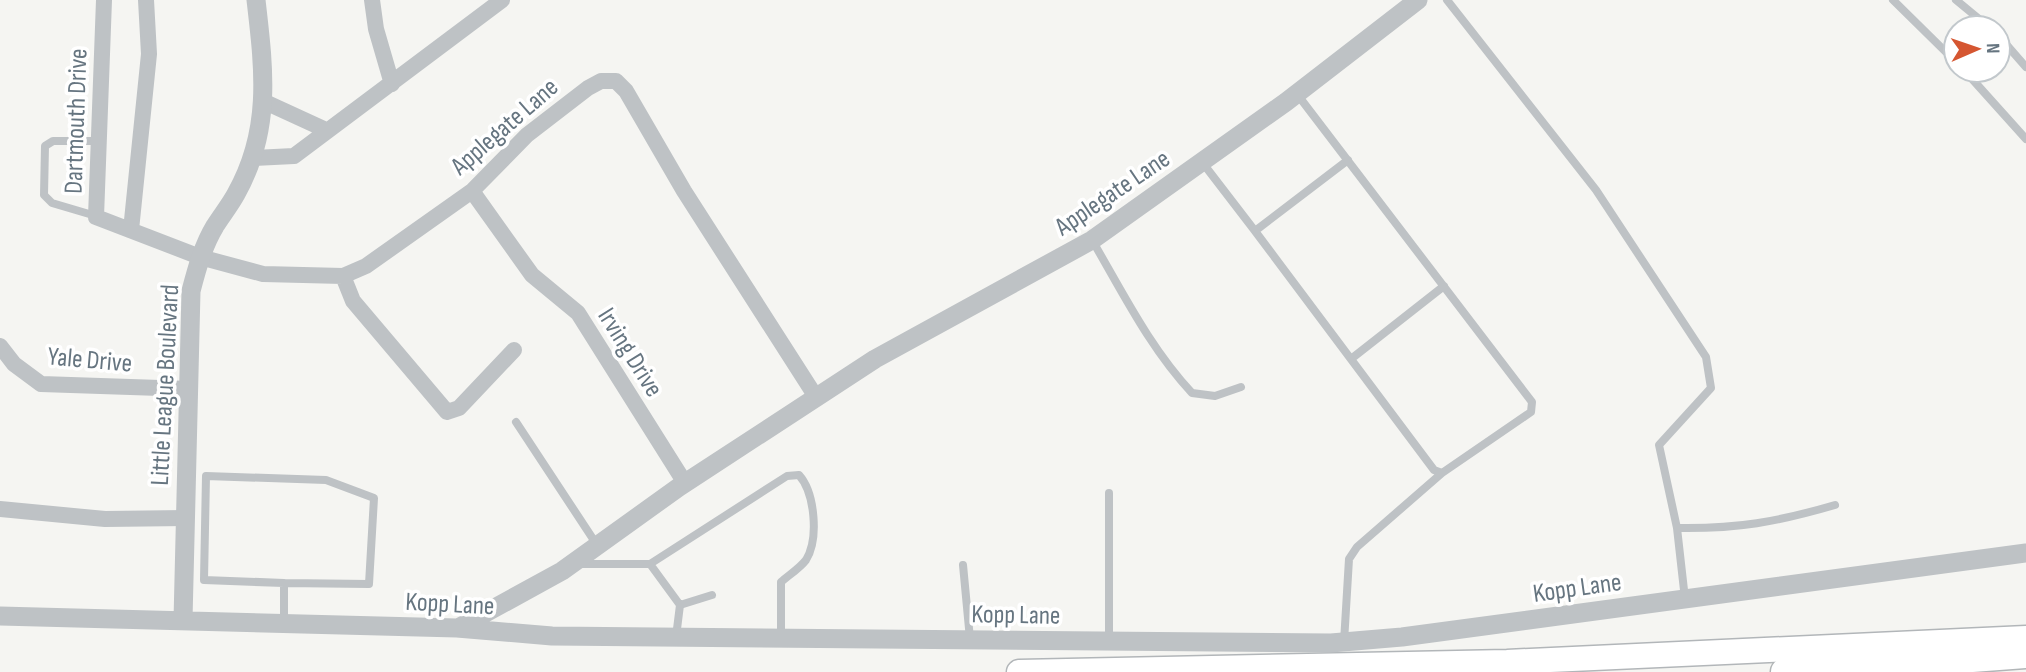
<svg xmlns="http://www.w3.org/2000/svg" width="2026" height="672" font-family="'Sofia Sans Condensed',sans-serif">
  <rect width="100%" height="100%" fill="#f5f5f2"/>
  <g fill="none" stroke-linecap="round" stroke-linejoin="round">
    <g stroke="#b2b6b9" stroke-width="27">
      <path id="primary" d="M1019,672L1507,662L2026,638"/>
    </g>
    <g stroke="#b1b5b7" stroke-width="31">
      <path id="motorway" d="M1785,672L2026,654"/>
    </g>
    <path stroke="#bec2c5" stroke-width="8" d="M1447,0L1596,190L1706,357L1711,388L1659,445L1677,528L1685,599
      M1893,0L1956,62
      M1956,0L1990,28
      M1998,35L2026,67
      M1964,70L2026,139
      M1297,94L1532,402L1531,412L1442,473L1434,470L1255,231L1348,160
      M1202,162L1255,231
      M96,216L52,203L44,195L45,146L53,141H99
      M1092,240C1123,293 1150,348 1192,393L1215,396L1241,387
      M1351,359L1444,286
      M516,422L597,545
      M1677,528C1737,529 1777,522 1835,505
      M580,564H650
      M963,565L970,639
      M712,595L680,605L650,564L787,476L799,475C815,493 819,539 806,560C800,568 789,575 781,582V638
      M284,623V583L369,584L374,498L326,480L206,476L204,580L284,583
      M676,637L680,605
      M1109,641V493
      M1344,642L1349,559L1357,547L1442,473"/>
    <path stroke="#bec2c5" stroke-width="16" d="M104,0L96,217L200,257L263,274L343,276L366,266L472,191L527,135L588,88L601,81H616L626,91L684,191L816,397
      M372,0L376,29L392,84
      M265,102L326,130
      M253,158L294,156L502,0
      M472,191L532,275L578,313L685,483
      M131,230L149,54L146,0
      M343,276L353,301L447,412L459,408L514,350
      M0,346L14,364L41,384L190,389
      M0,509L105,519L186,518"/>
    <path stroke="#bec2c5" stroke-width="19" d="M0,616L457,628L552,636L1331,643L1402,637L2026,553
      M183,620L191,291C197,268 203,246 215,226C222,215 230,205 236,194C272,130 264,69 256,0
      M458,628L562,571L679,487L875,359L1092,240L1286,102L1418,0"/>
    <use href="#primary" stroke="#fff" stroke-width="24"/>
    <use href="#motorway" stroke="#fff" stroke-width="28"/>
  </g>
  <g text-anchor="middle" stroke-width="7" stroke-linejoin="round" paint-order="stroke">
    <g font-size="26" fill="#667580" stroke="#fff">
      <text transform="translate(75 121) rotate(-88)" y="9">Dartmouth Drive</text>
      <text transform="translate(504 126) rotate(-41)" y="9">Applegate Lane</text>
      <text transform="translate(1112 192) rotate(-34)" y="9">Applegate Lane</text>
      <text transform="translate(631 352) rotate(58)" y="9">Irving Drive</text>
      <text transform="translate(90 359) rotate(5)" y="9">Yale Drive</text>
      <text transform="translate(164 385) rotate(-87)" y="9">Little League Boulevard</text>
      <text transform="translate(1577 587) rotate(-8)" y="9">Kopp Lane</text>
      <text transform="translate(450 603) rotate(3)" y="9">Kopp Lane</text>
      <text transform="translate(1016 614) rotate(1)" y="9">Kopp Lane</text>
    </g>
  </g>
  <g transform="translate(1977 49) rotate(88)"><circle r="33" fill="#ffffff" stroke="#c2c8cc" stroke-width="2"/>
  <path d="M0-5L12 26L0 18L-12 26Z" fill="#d55631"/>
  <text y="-10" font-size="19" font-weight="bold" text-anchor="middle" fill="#667580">N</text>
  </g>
</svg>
